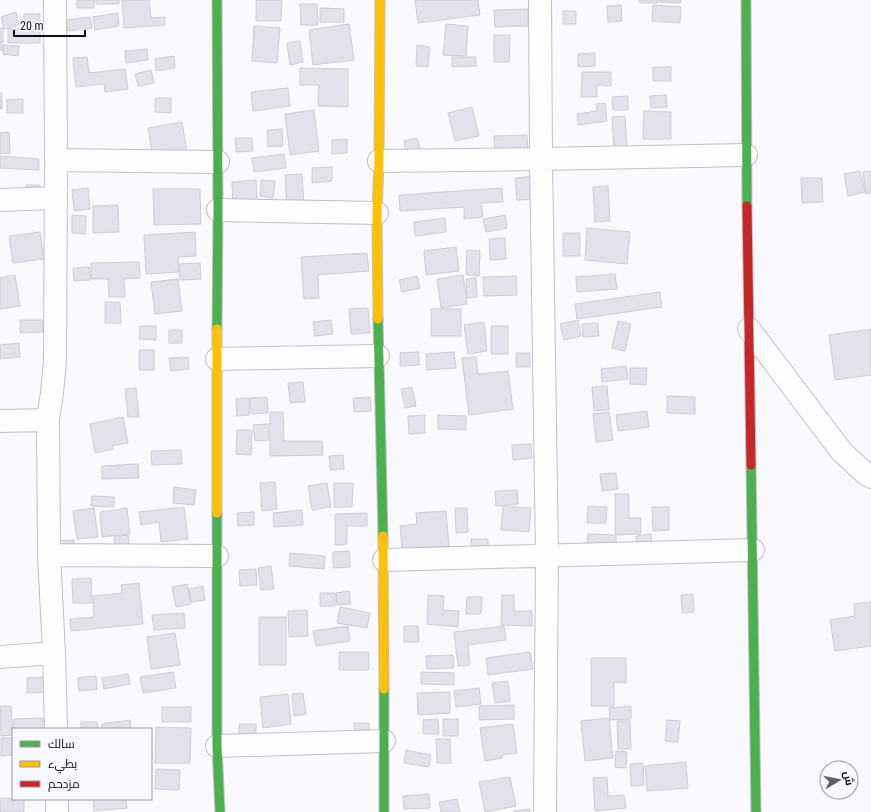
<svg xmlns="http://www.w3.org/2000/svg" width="871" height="812" font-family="'Roboto Condensed',Cairo,sans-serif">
  <rect width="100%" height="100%" fill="#f9f9fe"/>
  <path fill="#e3e2eb" stroke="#cecdd5" d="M77,0H94V8H77Z
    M96,0H119V4H96Z
    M122,0H149L151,18L165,17V25L124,28Z
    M256,0H282L281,21H256Z
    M415,0H478L480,15L418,23Z
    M639,0H657V3H640Z
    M659,0H681V3L659,2Z
    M300,4H317L318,25H301Z
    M621,5L622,21L608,22L607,6Z
    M653,5L681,7L680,23L652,21Z
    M320,8L344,9V22H320Z
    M528,9V26L495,27L494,10Z
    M563,11H576V24H563Z
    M16,12L19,25L4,29L1,17Z
    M118,13L119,26L95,30L93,17Z
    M24,14H40V43H8V29H24Z
    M90,17L92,28L68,31L66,20Z
    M349,24L354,60L313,65L309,30Z
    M446,24L468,26L466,56L443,55Z
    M254,26L280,28L277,63L252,61Z
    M0,28H3V50H0Z
    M494,35H510L509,62H494Z
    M300,41L303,62L290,65L287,43Z
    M3,45L19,46L18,56L3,54Z
    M417,45L430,47L428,67L416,66Z
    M147,49L148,60L126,63L125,51Z
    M595,53V66L578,67V54Z
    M174,56L175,68L156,71L155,59Z
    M87,57L89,73L125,69L128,89L105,92L104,84L76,87L73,58Z
    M452,57H476V66L452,67Z
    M653,67H671V81H653Z
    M300,68L348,69V107L318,106L319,85H300Z
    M151,70L154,83L138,86L135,74Z
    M582,72H611V86L597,85V97H581Z
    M288,88L290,106L253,111L251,92Z
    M0,93H2V109H0Z
    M666,95L667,107L651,108L650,96Z
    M628,96V110H613L612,97Z
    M155,98H171V113L155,112Z
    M23,99V113H7V100Z
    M605,103L607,121L578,125L577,114L597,111L596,104Z
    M472,107L479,136L455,141L448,113Z
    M314,110L319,151L290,155L285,114Z
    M644,111L671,112V139H643Z
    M625,116L627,150L614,151L612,117Z
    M182,122L187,153L153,158L148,128Z
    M282,129L283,146L268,147L267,130Z
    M9,132L10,153L0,154V133Z
    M527,135L528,160L495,153L494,136Z
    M235,138H252L253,151L236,152Z
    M417,138L420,150L406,153L404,141Z
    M347,139V153L332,154V140Z
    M284,154L286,168L254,172L252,158Z
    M0,156L39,159V170L0,168Z
    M332,167V181L312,183V168Z
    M860,171L865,192L848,196L844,174Z
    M871,171V193L866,194L863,172Z
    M302,174L304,206L287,207L285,175Z
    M534,176L536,199L517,200L515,178Z
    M801,178H822L823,202L802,203Z
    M256,180L258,211L233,213L232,182Z
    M261,180L275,181L273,198L260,196Z
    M26,185H40V200L26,201Z
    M608,186L610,221L595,222L593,187Z
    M88,188L90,209L74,211L72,190Z
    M502,188L503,202L481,203L483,217L464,219V207L400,211L399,195Z
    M153,189H200L201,224L154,225Z
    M118,205L119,232L93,233V206Z
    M72,215L86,216L85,234L72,233Z
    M505,215L507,228L486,232L483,219Z
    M445,218L446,232L415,236L414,222Z
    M587,228L630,232L627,264L585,260Z
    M40,232L44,259L13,263L9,236Z
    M195,232L196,256L178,257L179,272L146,274L144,235Z
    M563,233H580V256H563Z
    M505,238L506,259L490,260L489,239Z
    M456,247L459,271L426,275L424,251Z
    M467,250L480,251L479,276L466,275Z
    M367,253L369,271L318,275L319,298L304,299L301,257Z
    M139,262L140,278L124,279L125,297H109L108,279H91V263Z
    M200,263L201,279L180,280L179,264Z
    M89,267L90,280L74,281L73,268Z
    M615,274L617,289L577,292L576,277Z
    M15,275L20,306L0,309V278Z
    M463,275L467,304L441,308L437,279Z
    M417,276L420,288L402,292L399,280Z
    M516,276L517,295L484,296L483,277Z
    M476,278L477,297L467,298L466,279Z
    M178,279L182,311L155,314L151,282Z
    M660,292L662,307L577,319L575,304Z
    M105,302H120L121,323H105Z
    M368,308L370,333L351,334L349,309Z
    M431,309H461V336H431Z
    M20,320H42L43,332L20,333Z
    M331,320L333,334L315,336L313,322Z
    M578,320L581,336L564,340L560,324Z
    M618,321L631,324L625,351L612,348Z
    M484,322L487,351L468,354L464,325Z
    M598,323L599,336L583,337L582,324Z
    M140,326H156V340L139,339Z
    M491,326H508V354H491Z
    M871,329V375L835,380L829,335Z
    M169,330H182V343H169Z
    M19,343L20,357L0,359V345Z
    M139,350H154V370H139Z
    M419,352V365L400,366V353Z
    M454,352L456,368L427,370L426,354Z
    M516,353H530V367H516Z
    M188,357L189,369L171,371L169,358Z
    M476,357L478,374L508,371L513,409L469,415L462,358Z
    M626,366L628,379L602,382L601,369Z
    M630,368H647L646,385L630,384Z
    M303,382L305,402L290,403L288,383Z
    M607,386L609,410L594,411L592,387Z
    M412,387L416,406L405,408L401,389Z
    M136,388L139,417H128L125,389Z
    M667,396L695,397V414L667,413Z
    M267,397L268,413L251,414L250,398Z
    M370,397L371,411L354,412L353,398Z
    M249,398V415L237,416L236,399Z
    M647,411L649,427L618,431L616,415Z
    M270,412H283L284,441H322L323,455L270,456Z
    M609,412L613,440L596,442L593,414Z
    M425,415V433L409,434L408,416Z
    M438,415L466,416V430L438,429Z
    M123,417L128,443L112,446L113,449L95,453L90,424Z
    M268,424L269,440L255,441L253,425Z
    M237,430H252L251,455L236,454Z
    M531,444L532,458L513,460L512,445Z
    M181,450L182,464L152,465L151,451Z
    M343,455L344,469L330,470L329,456Z
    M138,464L139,478L102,479V466Z
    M616,473L618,489L602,491L600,474Z
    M275,482L277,509L262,511L260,483Z
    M327,483L331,507L312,510L308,486Z
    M334,483H353L352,507H334Z
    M174,487L196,490L194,505L173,503Z
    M517,490L518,504L496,506L495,491Z
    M615,494H629V518H641V534L615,535Z
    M92,496L114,497V507L91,506Z
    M503,506L531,508L529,532L501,530Z
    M588,506L607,507L606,523H587Z
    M184,507L188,539L161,542L159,522L141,525L139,512Z
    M652,507H669V530L653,531Z
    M94,508L98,537L77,539L73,511Z
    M127,508L130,534L102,537L100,512Z
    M455,508H467L468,532L456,533Z
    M302,510L303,525L274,527L273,513Z
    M446,511L449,546L402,550L400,526L417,524L416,513Z
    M254,512V525L238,526L237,513Z
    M367,513V526H347V544L335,545V514Z
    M588,534L616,535V550L587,548Z
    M651,534L652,547L637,548L636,536Z
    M128,535L130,552L116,554L114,537Z
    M471,539H488V550H471Z
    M74,540L75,553L57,554L56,541Z
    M349,551L350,567L333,568V552Z
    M290,553L325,556L324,569L289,566Z
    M271,566L274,589L261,590L258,568Z
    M256,569L257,585L240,586L239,570Z
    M91,578L92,603H73L72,579Z
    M139,583L143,624L71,631L70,619L94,617L93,596L122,593L121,585Z
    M187,584L191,604L176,607L172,587Z
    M203,586L205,600L191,602L189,589Z
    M349,591L351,604L337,605L336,593Z
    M320,593H335V606H320Z
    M693,594L694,612L682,613L681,595Z
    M428,595L444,596L443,610L459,611L458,627L427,624Z
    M502,595H514V611H532V626L501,625Z
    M467,597H482L481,614H466Z
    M871,602V646L835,651L830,620L855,616L854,604Z
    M340,607L370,613L367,628L337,623Z
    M307,610L308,636L289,637L288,611Z
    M184,613L185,628L154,630L152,615Z
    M259,617H286V665H259Z
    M348,626L350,641L316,646L313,631Z
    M404,626H418L419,642H404Z
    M504,626L506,640L468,645L470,665L458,666L454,632Z
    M175,633L180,665L151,669L147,637Z
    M339,652H369V670H339Z
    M530,652L533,669L488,675L486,658Z
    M453,655L454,668L427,669L426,656Z
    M591,658H626V683L614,682V706H591Z
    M173,672L176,688L143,693L140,677Z
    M421,672L454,673V685L421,684Z
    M128,674L130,684L104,689L102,678Z
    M96,676L97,689L79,691L78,678Z
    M48,677L49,692L27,693V678Z
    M508,681L510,701L495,703L492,683Z
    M479,688L481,704L456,707L454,691Z
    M450,692V713L418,715L417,693Z
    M303,693L306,714L294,716L292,694Z
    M288,694L291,724L263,728L260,697Z
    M514,705V719L479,720V706Z
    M0,706H11L13,735L1,736Z
    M631,706V719L610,720L609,708Z
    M162,707H191V722H162Z
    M43,718V729H14V719Z
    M609,718L613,758L585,761L581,721Z
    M438,719L439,734H423V720Z
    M443,719H458V736H443Z
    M130,720L131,729H102V724Z
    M667,720L680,721L678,742L665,741Z
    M617,721H630L631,749H618Z
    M81,722H97L98,729H81Z
    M354,723H369V738H354Z
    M239,724H256V742H239Z
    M513,724L517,753L502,755L503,758L485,761L480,728Z
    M156,727L191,728L190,763H155Z
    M1,738H13V755L1,756Z
    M436,739H450L451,763H437Z
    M406,750L431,755L429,767L404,763Z
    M616,751L627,752L626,768L615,767Z
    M686,762L688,788L647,791L645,766Z
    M643,763L644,785L631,786L630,764Z
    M156,769L180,770L179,790L155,789Z
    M510,777L516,806L485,812L479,782Z
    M607,777L608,796L624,795L626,808L595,811L593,778Z
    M429,794L430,808L404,809L403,796Z
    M0,798L24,799V812H0Z
    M93,799H126L127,808L94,811Z
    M457,799L460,812H441L439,802Z
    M530,809V812H514V811Z"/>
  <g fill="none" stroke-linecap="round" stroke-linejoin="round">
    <g stroke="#c0bfc8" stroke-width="24">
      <path id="street" d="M55,0L56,160L55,360L52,393L48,420L49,555L54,653L56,729
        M540,0L541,159L547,555L545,812
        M56,160L218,162
        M379,161L541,159L746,155
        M0,200L55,198
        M218,210L377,213
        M749,329L842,452L866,474L871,477
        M217,359L378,356
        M0,421L48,420
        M49,555L217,556
        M384,560L753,550
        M0,657L54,653
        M217,746L384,741
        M57,799V812"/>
    </g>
    <g stroke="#c0bfc8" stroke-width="11">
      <path id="fast" d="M217,0L218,210L217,329
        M746,0L747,206
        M378,319L383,536
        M751,465L756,812
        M217,513V746L220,812
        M384,689V812"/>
    </g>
    <g stroke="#c0bfc8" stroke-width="11">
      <path id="slow" d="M378,319L377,213L379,161L380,0
        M217,513V329
        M383,536L384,689"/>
    </g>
    <g stroke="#c0bfc8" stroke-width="11">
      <path id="jam" d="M747,206L751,465"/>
    </g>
    <use href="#street" stroke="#fefeff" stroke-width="22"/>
    <use href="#fast" stroke="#4caf50" stroke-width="9"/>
    <use href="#slow" stroke="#ffc107" stroke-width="9"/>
    <use href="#jam" stroke="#c62828" stroke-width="9"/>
  </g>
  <rect x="12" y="728" width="140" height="72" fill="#f8f8ff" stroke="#9b9aa3"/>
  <rect x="20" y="741" width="20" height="6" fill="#4caf50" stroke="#9b9aa3"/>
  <text x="48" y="748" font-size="12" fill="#0f0d19">سالك</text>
  <rect x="20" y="761" width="20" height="6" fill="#ffc107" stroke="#9b9aa3"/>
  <text x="48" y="768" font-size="12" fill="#0f0d19">بطيء</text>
  <rect x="20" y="781" width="20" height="6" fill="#c62828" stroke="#9b9aa3"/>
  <text x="48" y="788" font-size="12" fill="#0f0d19">مزدحم</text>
  <g transform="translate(839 780) rotate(80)"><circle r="19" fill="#f8f8ff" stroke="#9b9aa3"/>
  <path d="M0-3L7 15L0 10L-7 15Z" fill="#616069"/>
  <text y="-6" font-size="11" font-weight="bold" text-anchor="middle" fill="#0f0d19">ش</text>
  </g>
  <path d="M14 30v6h71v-6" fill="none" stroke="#0f0d19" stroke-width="2"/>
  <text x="20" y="30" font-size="12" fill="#0f0d19" stroke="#f8f8ff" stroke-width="3" paint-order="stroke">20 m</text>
</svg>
